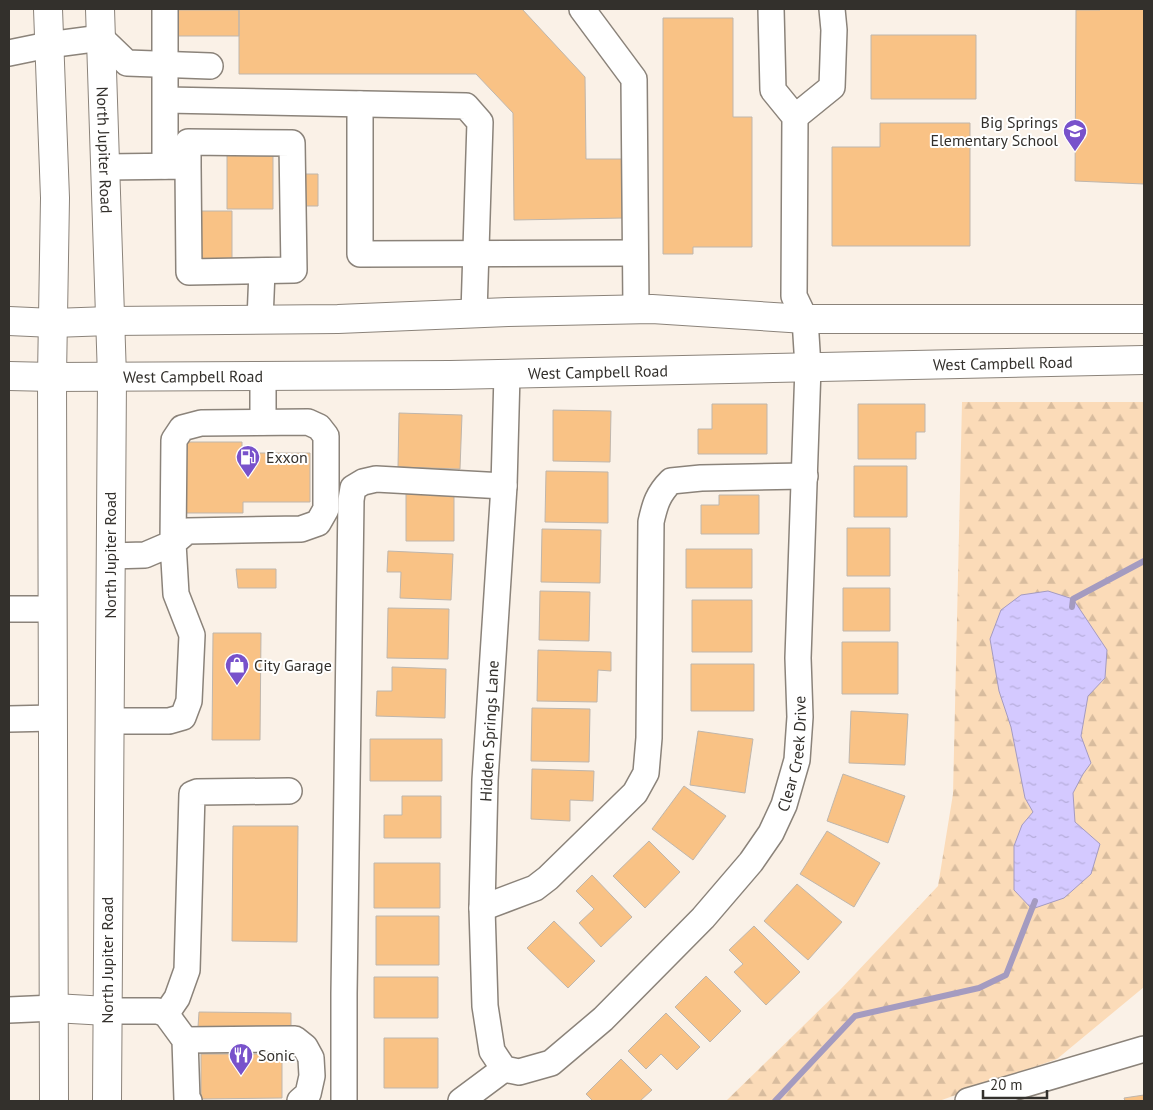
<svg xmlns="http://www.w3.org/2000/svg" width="1153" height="1110" font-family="'PT Sans',sans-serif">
  <defs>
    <pattern id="forest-firs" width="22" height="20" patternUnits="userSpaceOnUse" patternTransform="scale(1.25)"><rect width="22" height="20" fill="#fbdbb8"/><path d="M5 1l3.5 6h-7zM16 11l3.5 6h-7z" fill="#d8bc9e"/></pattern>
    <pattern id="water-ripples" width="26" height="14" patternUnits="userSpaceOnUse" patternTransform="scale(1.25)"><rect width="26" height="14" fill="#d4c9ff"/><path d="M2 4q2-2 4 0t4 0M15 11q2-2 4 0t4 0" fill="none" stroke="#b6addb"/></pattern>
  </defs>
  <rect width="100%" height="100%" fill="#faf1e7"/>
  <path fill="url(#forest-firs)" d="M962,402H1144V987L1057,1059L939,1101H726L839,991L938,886L953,794Z"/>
  <path fill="url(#water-ripples)" stroke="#a49bc0" d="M1048,591L1073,599L1107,650L1105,678L1088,696L1081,736L1091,763L1083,774L1073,793L1075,822L1100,844L1091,874L1064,898L1032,909L1014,890V846L1022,825L1033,812L1025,798L1011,727L999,691L990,639L1001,610L1021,595Z"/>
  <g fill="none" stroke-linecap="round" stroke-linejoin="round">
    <path stroke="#a49bc0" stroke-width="6" d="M1072,607L1073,599L1144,561
      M775,1101L855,1016L979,988L1006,975L1035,901"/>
  </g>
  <path fill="#f9c285" stroke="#bfb6ac" d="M239,9H522L585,77L586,159H624V218L514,220L513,113L476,74H239Z
    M1100,9H1144V184L1075,181L1076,10H1100Z
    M167,10H239V36H167Z
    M663,18H733V117H752V247H693V254H663Z
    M871,35H976V99H871Z
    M880,123H970V246H832V147H880Z
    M227,149H273V209H227Z
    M300,174H318V206H300Z
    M200,211H232V268H200Z
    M712,404H767V454H698V429H712Z
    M858,404H925V432H916V459H858Z
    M553,410L611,411L610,462L553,461Z
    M399,413L462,415L460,469L398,467Z
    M185,442H242V453H310V502H243V513H185Z
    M854,466H907V517H854Z
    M546,471L608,472V523L545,522Z
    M406,494H454V541H406Z
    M719,495H759V534H701V505H719Z
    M847,528H890V576H847Z
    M542,529L601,530L600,583L541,582Z
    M686,549H752V588H686Z
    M388,551L453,554L451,600L400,598L401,572H387Z
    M236,569H276V588H238Z
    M843,588H890V631H843Z
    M540,591L590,592L589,641L539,640Z
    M692,600H752V652H692Z
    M388,608L449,609L448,659L387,658Z
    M213,633H261L260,740H212Z
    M842,642H898V694H842Z
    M538,650L611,652V671L598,670L597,702L537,701Z
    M691,664H754V711H691Z
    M392,667L446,669L445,718L376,716L377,691H392Z
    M532,708L590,709L589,762L531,761Z
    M851,711L908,714L905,765L849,763Z
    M698,731L753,739L745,793L690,785Z
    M370,739H442V781H370Z
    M532,769L594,771L593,801L570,800V821L531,819Z
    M843,774L905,796L888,843L827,821Z
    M684,786L726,816L693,860L652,829Z
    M402,796H441V838H384V815H402Z
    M233,826H298L297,942L232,941Z
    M827,831L880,863L854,907L800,874Z
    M649,841L680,872L645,908L613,876Z
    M374,863H440V908H374Z
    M592,875L632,917L601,947L579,923L594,909L576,891Z
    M797,884L842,922L808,960L764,921Z
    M376,916H439V965H376Z
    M554,921L595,961L568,988L527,948Z
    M754,926L800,972L766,1005L734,972L743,964L729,950Z
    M706,976L741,1011L710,1042L675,1007Z
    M374,977H438V1018H374Z
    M199,1012L291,1013V1028L198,1027Z
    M666,1013L700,1047L677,1070L661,1054L646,1069L628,1051Z
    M384,1038H438V1088H384Z
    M201,1054H282V1098L201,1099Z
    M621,1059L652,1090L640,1101H593L586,1094Z
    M1144,1095V1101H1125L1124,1098Z"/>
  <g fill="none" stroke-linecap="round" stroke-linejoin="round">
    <g stroke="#8b837a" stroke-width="28">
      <g id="minor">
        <path d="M165,9V166"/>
        <path d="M582,9L634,79L636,309"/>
        <path d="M9,53L48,45L101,38L127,63L210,66"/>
        <path d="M166,100L466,106L480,122L474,313"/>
        <path d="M360,104V254L635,253"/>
        <path d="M795,117L832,87L834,30L832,9"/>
        <path d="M105,167L188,166L189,272L294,270L292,143L188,142V166"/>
        <path d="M260,320L262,271"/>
        <path id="s1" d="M507,374L504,486L485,780L482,908L485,1006L492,1051L504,1069L519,1072L551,1063L603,1019L703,918L751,862L771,833L784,805L797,760L800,717L798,658L808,367L805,319L794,296L795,117L773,90L771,9"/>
        <path d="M263,376V422"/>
        <path d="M9,609H53"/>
        <path d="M9,719L53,718"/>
        <path d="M109,721H169L183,717L189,701L192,635L176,594L173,543L174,440L182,428L201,423L308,422L319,427L326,436V509L318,523L301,529L187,531L173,543L145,555L110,556"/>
        <path d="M482,908L535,888L548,878L635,793L646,773L649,738L651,522C655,504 658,494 671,481L701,478L805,476"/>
        <path d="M9,1010L54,1008"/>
        <path d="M107,1011H158L166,1014L185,1040L187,1100L189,1101"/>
        <path d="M166,1014L177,998L187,970L192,794L197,792L289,791"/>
        <path d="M185,1040L295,1039L305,1047L311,1058L312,1076L308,1094L300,1101"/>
        <path d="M344,1101V994L351,500L353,488L363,482L376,479L504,486"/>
        <path d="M461,1101L504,1069"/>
        <path d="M968,1101L1144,1049"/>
      </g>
    </g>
    <g stroke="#8b837a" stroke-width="30">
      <g id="major">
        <path d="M48,9L55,198L52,377L54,1101"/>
        <path id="s2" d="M100,9L112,377L107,1101"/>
        <path d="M9,321L53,323L110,321L338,319L508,312L652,309L805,319H1144"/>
        <path id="s3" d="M9,376L52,377L450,375L1144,360"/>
        <path d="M54,1008L107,1011"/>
      </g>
    </g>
    <use href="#minor" stroke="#fff" stroke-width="25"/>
    <use href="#major" stroke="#fff" stroke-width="28"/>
  </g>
  <defs>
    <g id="school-pin" transform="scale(1.25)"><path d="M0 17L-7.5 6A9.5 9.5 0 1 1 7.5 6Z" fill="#7852cb" stroke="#fff"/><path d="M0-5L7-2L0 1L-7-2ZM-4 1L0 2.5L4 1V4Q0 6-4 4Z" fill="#fff"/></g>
    <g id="fuel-pin" transform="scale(1.25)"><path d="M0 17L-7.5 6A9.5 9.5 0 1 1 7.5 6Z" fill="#7852cb" stroke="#fff"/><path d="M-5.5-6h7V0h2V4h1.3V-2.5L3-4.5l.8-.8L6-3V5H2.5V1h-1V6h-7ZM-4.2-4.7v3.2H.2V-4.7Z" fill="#fff"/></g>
    <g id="shop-pin" transform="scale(1.25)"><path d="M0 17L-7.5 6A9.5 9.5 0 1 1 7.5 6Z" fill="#7852cb" stroke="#fff"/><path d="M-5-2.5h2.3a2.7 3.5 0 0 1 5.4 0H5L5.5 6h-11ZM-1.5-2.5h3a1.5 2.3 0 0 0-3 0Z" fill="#fff"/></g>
    <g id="restaurant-pin" transform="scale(1.25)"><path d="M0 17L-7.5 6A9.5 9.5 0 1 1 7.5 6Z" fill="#7852cb" stroke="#fff"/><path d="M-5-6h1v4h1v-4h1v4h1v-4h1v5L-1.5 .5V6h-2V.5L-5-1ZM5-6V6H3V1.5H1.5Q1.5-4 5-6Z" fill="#fff"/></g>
  </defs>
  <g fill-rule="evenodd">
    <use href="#school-pin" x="1075" y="131"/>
    <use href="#fuel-pin" x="248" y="457"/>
    <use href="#shop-pin" x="237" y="665"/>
    <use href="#restaurant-pin" x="241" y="1055"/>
  </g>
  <g text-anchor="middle" stroke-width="4" stroke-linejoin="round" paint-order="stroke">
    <g font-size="16" fill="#33302c" stroke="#fff" text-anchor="start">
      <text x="1058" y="128" text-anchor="end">Big Springs<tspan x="1058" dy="18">Elementary School</tspan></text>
      <text x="266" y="463">Exxon</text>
      <text x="254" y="671">City Garage</text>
      <text x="258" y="1061">Sonic</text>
    </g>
    <g font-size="16" fill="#33302c" stroke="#fff">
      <text dy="6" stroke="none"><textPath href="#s2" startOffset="141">North Jupiter Road</textPath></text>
      <text dy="6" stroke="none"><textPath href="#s3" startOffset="994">West Campbell Road</textPath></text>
      <text dy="6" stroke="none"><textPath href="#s3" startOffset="589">West Campbell Road</textPath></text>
      <text dy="6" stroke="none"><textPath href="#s3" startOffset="184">West Campbell Road</textPath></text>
      <text transform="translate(110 555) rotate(-90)" y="6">North Jupiter Road</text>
      <text transform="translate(489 731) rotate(-87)" y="6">Hidden Springs Lane</text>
      <text dy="6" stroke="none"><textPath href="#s1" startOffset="1151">Clear Creek Drive</textPath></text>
      <text transform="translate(107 960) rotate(-90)" y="6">North Jupiter Road</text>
    </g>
  </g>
  <rect width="1153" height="1110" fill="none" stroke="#33302c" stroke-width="20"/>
  <path d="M983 1090v8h64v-8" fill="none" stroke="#33302c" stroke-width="2.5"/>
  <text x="990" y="1090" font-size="15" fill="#33302c" stroke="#ffffff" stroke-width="4" paint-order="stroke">20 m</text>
</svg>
